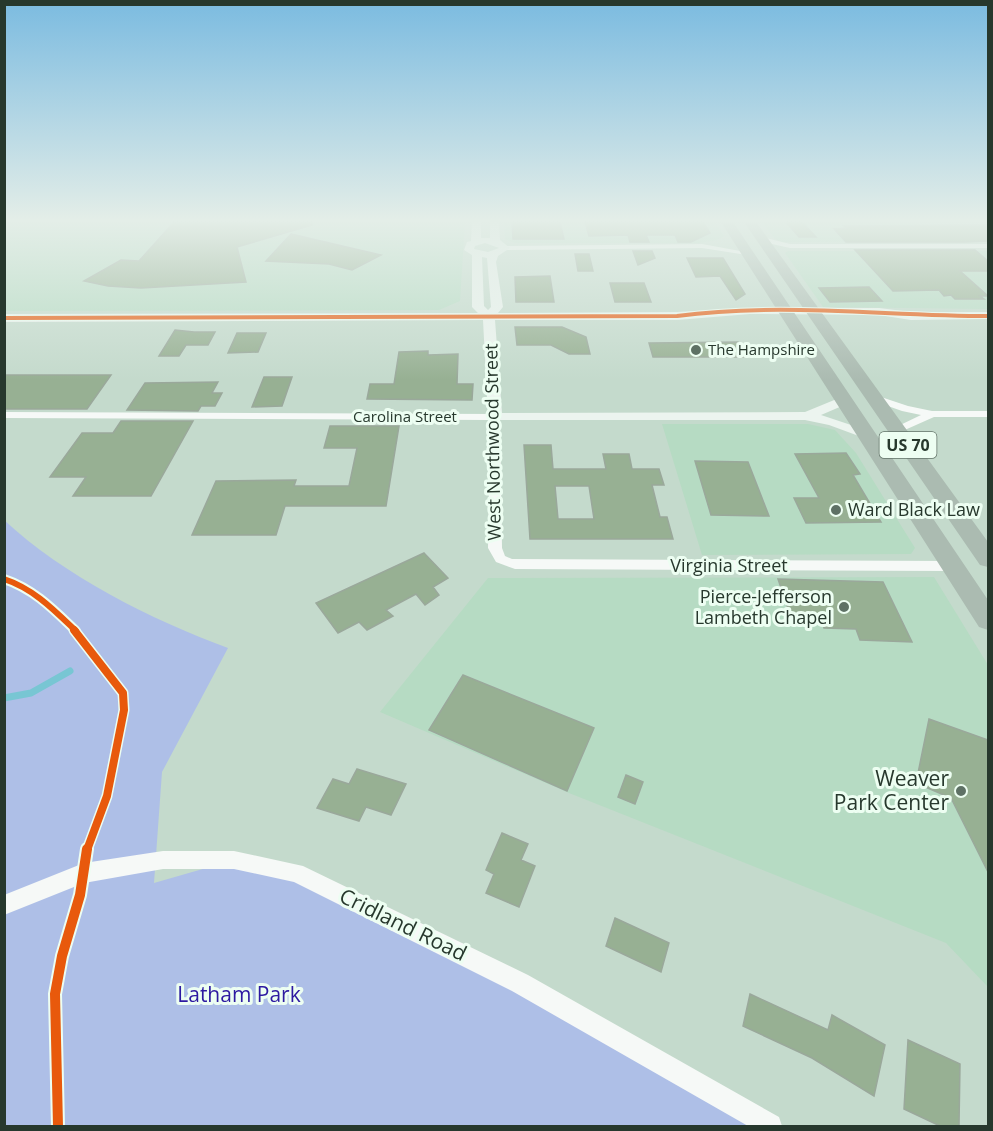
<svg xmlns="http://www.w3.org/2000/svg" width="993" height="1131" font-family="'Open Sans',sans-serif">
  <rect width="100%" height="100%" fill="#c4dacc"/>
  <path fill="#b6dbc3" d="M4,222H465L460,301L439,310L5,311Z
    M504,222H715L724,236L717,240L699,243H515L505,239Z
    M762,222H917L940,241L782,242L775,239Z
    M788,251H988V309L823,307L785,253Z
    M662,424H808L835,430L856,453L915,548L911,554L702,555Z
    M934,577L988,665V987L946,943L569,793L380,712L488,578Z"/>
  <path fill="#aebfe7" d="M4,520C64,576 152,620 228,648L162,772L154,883L234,860L296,873L520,982L770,1126H5Z"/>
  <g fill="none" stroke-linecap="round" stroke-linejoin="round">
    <path stroke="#78c6d3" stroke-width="7" d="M4,698L31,693L70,671"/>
  </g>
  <path fill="#97b093" stroke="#9aa89b" stroke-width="1.5" fill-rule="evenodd" d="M174,222H311L312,225L237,247L246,282L141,288L108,286L84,281L121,260L139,261Z
    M512,222H560L564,239H513Z
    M585,222H703L710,233L691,242H678L675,235H646L649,242H630L628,235L589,236Z
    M786,222H802L816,237H799Z
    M988,225V241L964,242H846L834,229L847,228L844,226Z
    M291,234L381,255L352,270L329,264L266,261Z
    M855,250H975L988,261V271H960L988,296H980L984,299H955L951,295L944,296L939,290L893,291Z
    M633,251H652L655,258L638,265Z
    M575,254H589L593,271H578Z
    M687,258H723L745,294L736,300L720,276L696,277Z
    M550,276L554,302H516L515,277Z
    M610,283H644L651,302H615Z
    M869,287L882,301L830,302L819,288Z
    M515,327H562L586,337L590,354H569L551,345H517Z
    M175,330L194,332H215L208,345H186L179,356H159Z
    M237,333H266L258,352L228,353Z
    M738,342L745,357H653L649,343Z
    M428,351V355L458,354L457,384H473L472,400L367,399L370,384H394L399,352Z
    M4,375H111L87,409H4Z
    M264,377H292L282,406L252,407Z
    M218,382L212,393H222L215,406H201L198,411L127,410L145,383Z
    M121,421H193L151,496H73L86,477H50L82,433H113Z
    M330,426H399L386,506H285L276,535H192L216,481L296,480L294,486H349L357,448H324Z
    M524,445H551L553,469H606L603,454H629L632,469H659L664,485H652L660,517H667L673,539H530ZM555,486H589L594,519H558Z
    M846,453L860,474L853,475L881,522L806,523L794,498H819L795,454Z
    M695,461L748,462L769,516L711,515Z
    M424,553L448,578L433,587L439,595L425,605L416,594L386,610L393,616L367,630L359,622L338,633L316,603Z
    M778,579L883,582L912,642L860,640L856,629L824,628L821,618L791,617Z
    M463,675L594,728L567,791L429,730Z
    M929,719L988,740V872L951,798L916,783Z
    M357,769L406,784L391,815L366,807L359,821L317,808L333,779L349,784Z
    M626,775L643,782L635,804L618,797Z
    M502,833L528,844L521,860L535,866L519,907L486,893L494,874L486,870Z
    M615,918L669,943L661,972L606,946Z
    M750,994L828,1030L832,1015L885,1045L874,1096L812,1058L743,1026Z
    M908,1040L960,1064L959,1126H940L904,1109Z"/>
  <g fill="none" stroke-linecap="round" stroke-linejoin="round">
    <path fill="#f6f9f7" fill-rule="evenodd" d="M762,237L790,244H988V248H790L759,241V237Z
      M702,244L751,253L747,255L702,248L505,250L501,248L505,246Z
      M875,395L908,406L932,411H988V417H934L898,433L893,430L894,428L921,415L902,411L871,400V396Z
      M4,412L495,414L500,417L502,548L505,556L512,559L953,561L960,566L953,571L515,569L496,562L488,548L490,420L4,418Z
      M163,851H234L303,866L528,975L779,1117L782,1126H748L512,991L294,882L234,869H163L84,883L4,915V895L84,863Z"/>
    <path fill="#ecf4ef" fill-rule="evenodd" d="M472,222H481V238H490V222H499L500,240L510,248L498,256L496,262L503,307L498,313L677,312L750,308H879L911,312H988V319L911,320L879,315L750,314L677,320H495L502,413L805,412L844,396L849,397L851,400L849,403L821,415L872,432L874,435L867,439L829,425L805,420H490L488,417L483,320L4,322V314L478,313L472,307V255L464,250L467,242L471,241ZM485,243L499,248L488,252L474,249L475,246ZM482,257L487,258L491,307L488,310L484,306Z"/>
    <path fill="#abbbb1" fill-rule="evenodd" d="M721,222H733L988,600V630L979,627Z
      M744,222H756L988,542V567L980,565Z"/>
    <g stroke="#edfef2" stroke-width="6">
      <path id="cycleway-far3" d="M4,318L677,316C779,302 886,316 988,316"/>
    </g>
    <g stroke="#edfef2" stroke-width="10">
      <path id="cycleway-far2" d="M4,579C34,589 54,610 76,631"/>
    </g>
    <g stroke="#edfef2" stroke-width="11">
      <path id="cycleway-far1" d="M74,630L123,693L124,710L107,796L87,850"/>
    </g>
    <g stroke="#edfef2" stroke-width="14">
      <path id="cycleway" d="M58,1126L55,994L62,956L80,895L87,849"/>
    </g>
    <use href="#cycleway-far3" stroke="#e8590c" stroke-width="4"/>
    <use href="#cycleway-far2" stroke="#e8590c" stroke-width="6"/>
    <use href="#cycleway-far1" stroke="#e8590c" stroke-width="8"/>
    <use href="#cycleway" stroke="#e8590c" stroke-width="10"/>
  </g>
  <linearGradient id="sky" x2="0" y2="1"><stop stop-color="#7bbbe0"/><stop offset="0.58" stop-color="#e4eee8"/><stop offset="1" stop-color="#e4eee8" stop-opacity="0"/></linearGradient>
  <rect width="993" height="380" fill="url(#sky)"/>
  <g fill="#5e7165" stroke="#edfef2" stroke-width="2">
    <circle cx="696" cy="350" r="6"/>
    <circle cx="836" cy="510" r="6"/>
    <circle cx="844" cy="607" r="6"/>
    <circle cx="961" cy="791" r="6"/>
  </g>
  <g text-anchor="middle" stroke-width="6" stroke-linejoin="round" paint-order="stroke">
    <g font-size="15" fill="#27382d" stroke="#edfef2" text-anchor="start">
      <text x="708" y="355">The Hampshire</text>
    </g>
    <g font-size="15" fill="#27382d" stroke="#edfef2">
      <text x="405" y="422">Carolina Street</text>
    </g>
    <rect fill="#edfef2" stroke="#627368" stroke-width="1.5" x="879.5" y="432" width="57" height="26" rx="4.5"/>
    <g font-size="16" font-weight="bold" fill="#27382d">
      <text x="908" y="451">US 70</text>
    </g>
    <g font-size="18" fill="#27382d" stroke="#edfef2">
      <text transform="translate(493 442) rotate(-91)" y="6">West Northwood Street</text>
      <text x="729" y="572">Virginia Street</text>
    </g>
    <g font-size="18" fill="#27382d" stroke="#edfef2" text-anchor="start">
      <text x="848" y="516">Ward Black Law</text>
      <text x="832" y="603" text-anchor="end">Pierce-Jefferson<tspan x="832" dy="21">Lambeth Chapel</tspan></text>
    </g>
    <g font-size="21" fill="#27382d" stroke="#edfef2" text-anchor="end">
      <text x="949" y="786">Weaver<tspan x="949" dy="24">Park Center</tspan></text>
    </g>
    <g font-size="21" fill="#27382d" stroke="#edfef2">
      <text transform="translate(403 925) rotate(26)" y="7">Cridland Road</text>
    </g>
    <g font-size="21" fill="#2d19a1" stroke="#edfef2">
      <text x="239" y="1002">Latham Park</text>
    </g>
  </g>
  <rect width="993" height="1131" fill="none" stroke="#27382d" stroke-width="12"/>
</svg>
